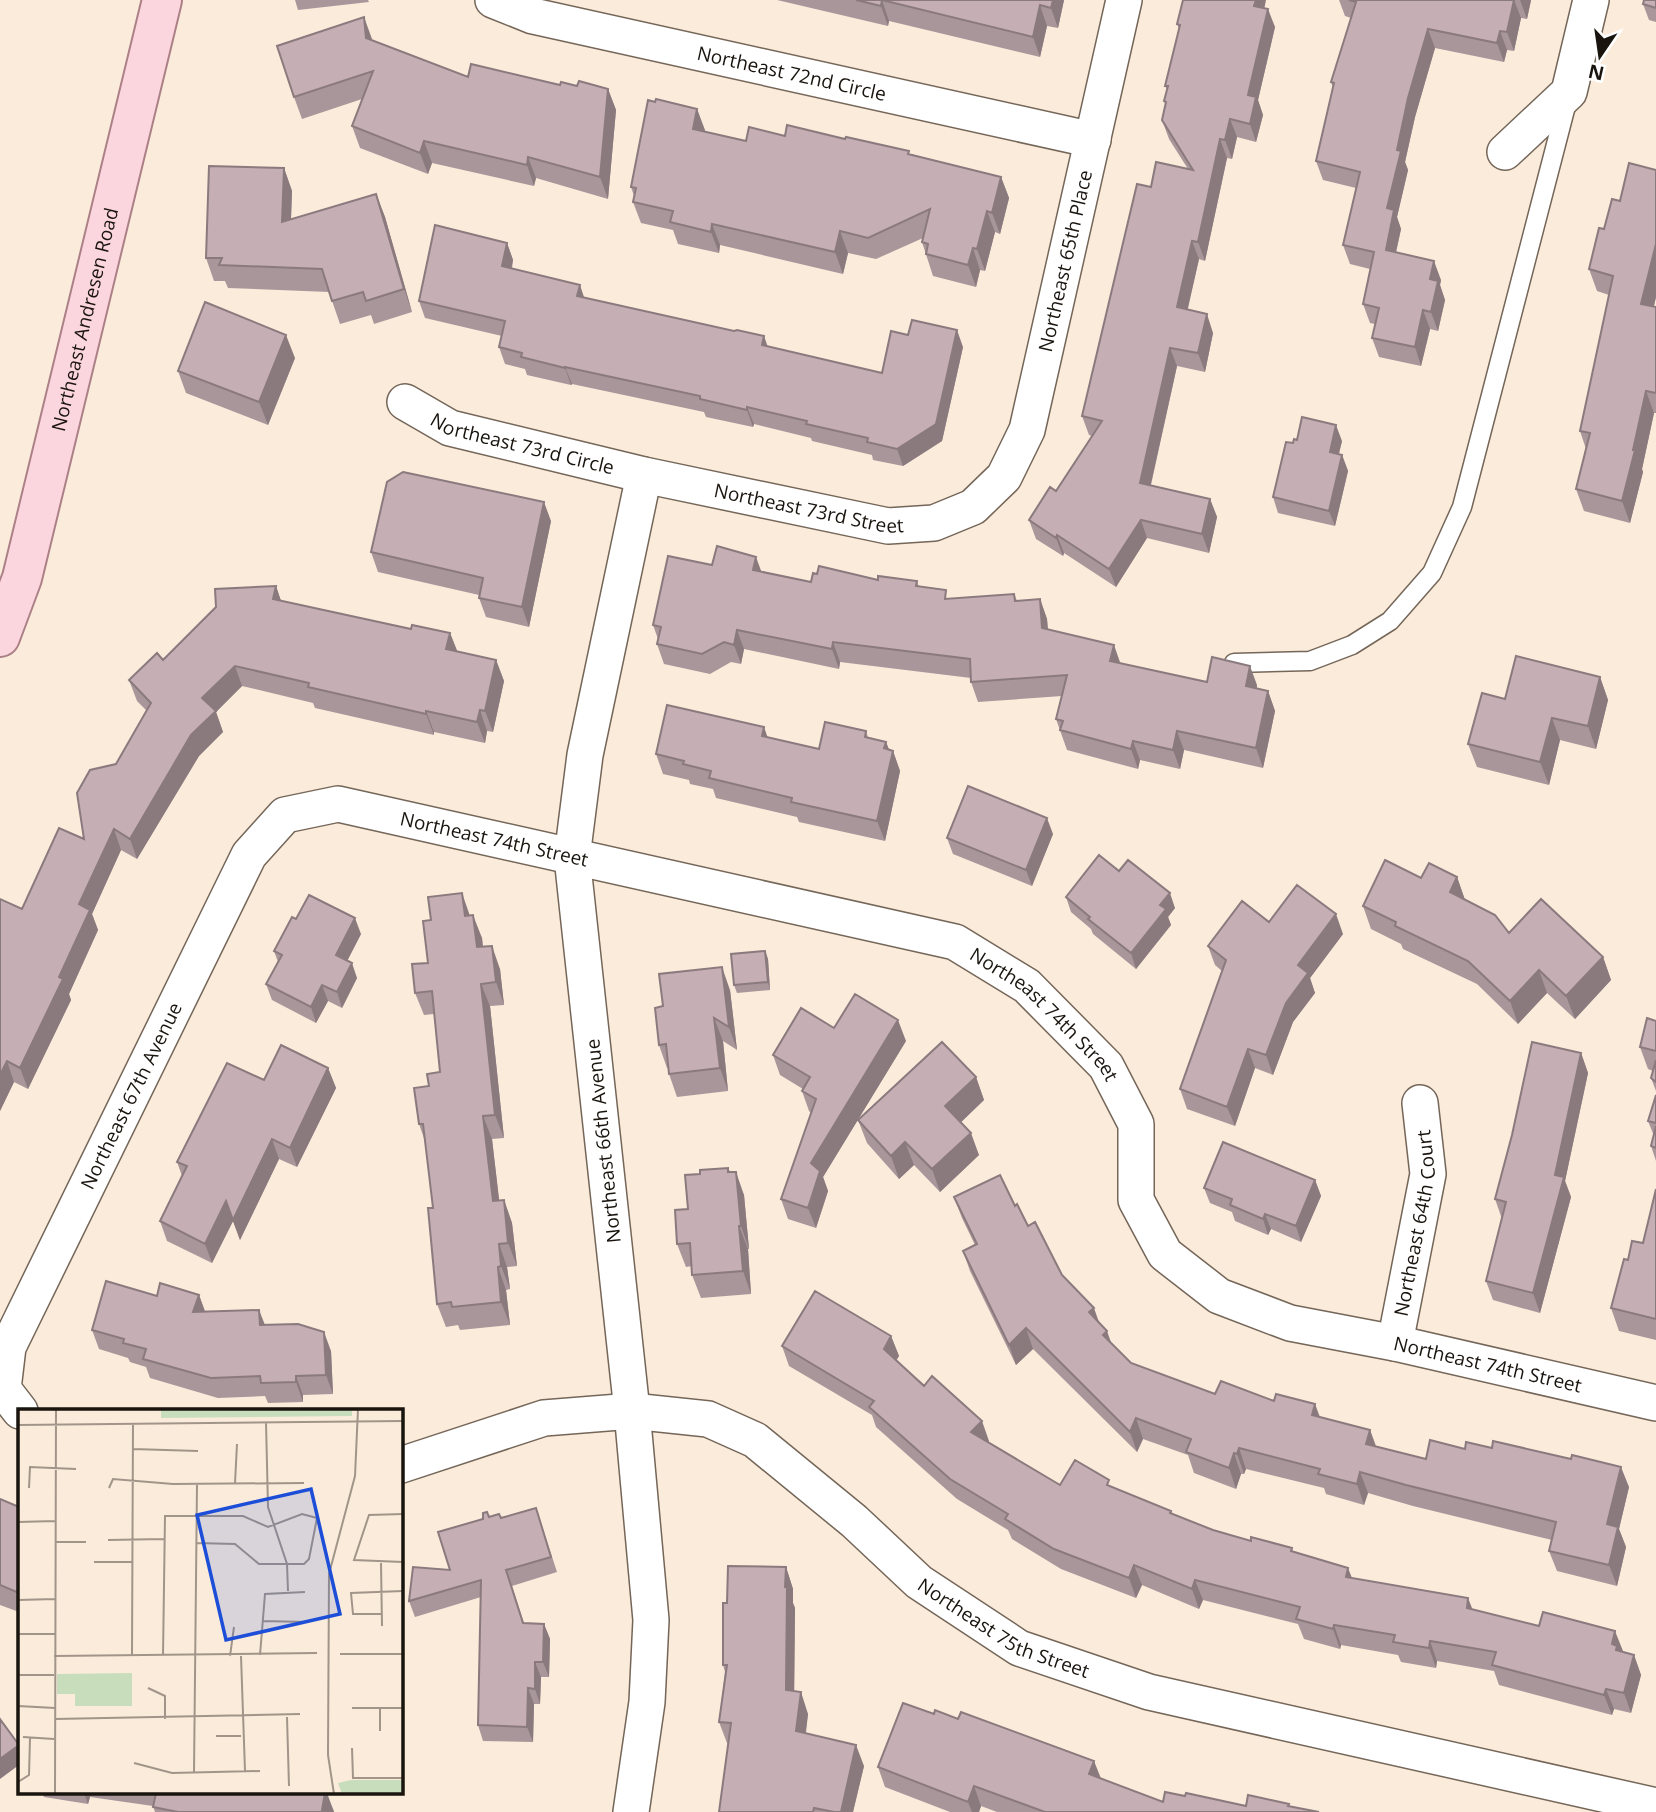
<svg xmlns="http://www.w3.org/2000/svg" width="1656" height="1812" font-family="'Open Sans',sans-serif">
  <rect width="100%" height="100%" fill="#fbebdb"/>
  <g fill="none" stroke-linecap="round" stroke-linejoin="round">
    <g stroke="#746658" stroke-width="21">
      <path id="lane" d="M1234,663L1310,661L1352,645L1390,621L1432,573L1462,507L1567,102"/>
    </g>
    <g stroke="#746658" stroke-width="38">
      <g id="street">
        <path id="s1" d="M493,0L533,16L1093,140"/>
        <path d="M1505,152L1569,92L1591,0"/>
        <path id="s2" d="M405,402L450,428L644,475L888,526L934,523L973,507L1004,477L1027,430L1124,0"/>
        <path id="s3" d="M1395,1343L1428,1174L1420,1103"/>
        <path id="s4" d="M20,1411L3,1389L8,1347L249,855L285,815L338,804L955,942L1027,986L1106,1066L1136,1124V1200L1165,1254L1219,1296L1290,1323L1395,1343L1656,1403"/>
        <path id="s5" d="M401,1465L544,1418L632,1411L708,1419L755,1440L854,1521L919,1582L1019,1648L1149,1692L1656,1806"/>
        <path d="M631,1812L647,1702L651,1620L632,1411L572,857L585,755L644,475"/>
      </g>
    </g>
    <g stroke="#ab8187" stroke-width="42">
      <g id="primary">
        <path id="s6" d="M0,637L22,578L162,0"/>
      </g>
    </g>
    <use href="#lane" stroke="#fff" stroke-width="18"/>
    <use href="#street" stroke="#fff" stroke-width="35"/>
    <use href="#primary" stroke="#fcd6de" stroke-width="38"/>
  </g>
  <path fill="#a9969b" d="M295,0H368L369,2L298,10Z
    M777,0H1064L1058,28L1047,26L1040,57L889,21L888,26Z
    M1339,0H1531L1527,19L1521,18L1514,51L1507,50L1504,62L1435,48L1415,117L1405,162L1408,170L1397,217L1401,229L1396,253L1441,280L1440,285L1445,300L1438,331L1430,329L1421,366L1379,357L1372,338L1375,324L1370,323L1363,304L1370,269L1350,264L1343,245L1356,188L1323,180L1316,161L1333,87L1331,82L1351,18L1345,16Z
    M1656,0V22L1649,20L1643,4Z
    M1264,8L1275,27L1258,100L1263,115L1256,142L1237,137L1232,159L1227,158L1205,261L1199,259L1187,310L1213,333L1205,372L1177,366L1151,485L1210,499L1217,517L1209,553L1147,538L1116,587L1064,553L1063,556L1036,539L1029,520L1056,491L1092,436L1089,435L1082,416L1151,187L1188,169L1169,139L1162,120L1166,106L1164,101L1167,90L1165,86L1179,29L1177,24Z
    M372,40L468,77L608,89L616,110L608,199L536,178L534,186L432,163L428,174L360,148L352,126L362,99L302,119L294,97Z
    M655,102L697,109L705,132L746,141L785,136L910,154L1001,177L1009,198L1000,234L995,232L985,271L980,270L976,287L933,276L922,242L923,238L876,259L848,253L843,274L720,245L719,253L678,244L673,230L641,223L633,202L634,196L631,187Z
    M284,168L292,191L291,219L376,194L385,217L412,312L374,324L371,315L340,324L329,292L228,288L225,281H214L206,258Z
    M1656,170V297L1654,306L1656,307V413H1654L1642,469L1643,472L1630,523L1584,511L1576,489L1586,449L1580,431L1609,295L1597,291L1589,269L1604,229L1620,201Z
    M507,243L513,260L512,269L584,297L767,346L882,373L963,347L942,441L903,466L873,460L872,455L812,441L811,438L754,424L753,427L706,417L704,412L572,384L571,385L527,375L525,369L505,364L499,347L502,336L425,318L419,301Z
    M295,358L268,425L186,393L178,371Z
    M1297,440L1342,441L1339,454L1342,455L1348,471L1335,526L1278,513L1273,497L1293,443Z
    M551,521L529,627L486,617L479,598V595L378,572L371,552Z
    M712,565L761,572L811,582L878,580L917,581L919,587L949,599L1014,594L1017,601L1040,599L1047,619L1048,629L1120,663L1207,682L1257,685V688L1268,691L1275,711L1263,768L1184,750L1180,769L1140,760L1138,769L1067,750L1056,719L1062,696L978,702L971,682V678L840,662L839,669L744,649L741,664L731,662L710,674L664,664L657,644L658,639L653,625Z
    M276,586L281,601L411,629L450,633L457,651L496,660L504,681L493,732L487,731L485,743L434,732V735L315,708L313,703L242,686L216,712L223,732L199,756L137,859L121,850L92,914L98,930L69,994L71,1000L28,1089L14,1082L0,1111V899L22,909L84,839L116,764L147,711L137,701L129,680L163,660Z
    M1600,677L1608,700L1596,749L1560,740L1549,785L1477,767L1468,744L1505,699Z
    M866,731L868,737L886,742L889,750L893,751L900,771L885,841L799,822L797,817L716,798L713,789L690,784L689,780L663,774L656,754L768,737L819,749Z
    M1053,834L1032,886L953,854L947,838Z
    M1119,871L1175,908L1168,917L1171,925L1136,969L1093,934L1091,929L1071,912L1066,897Z
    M1457,877L1465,900L1509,933L1603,957L1611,980L1575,1019L1547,993L1518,1024L1477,984L1403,949L1401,944L1371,929L1363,906L1421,878Z
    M470,915L482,938L483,947L500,969L504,1005L490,1006L504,1138L492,1139L499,1201L504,1200L512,1223L517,1266L507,1267L510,1289L506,1290L510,1325L460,1330L458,1325L446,1327L437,1304L433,1208L425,1141L419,1124L429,1086L440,1072L434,1014L424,1015L415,993L428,963Z
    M296,919L361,934L347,961L357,978L342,1008L328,1001L316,1023L272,1000L266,984L278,962L274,951Z
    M1269,922L1343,934L1310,978L1315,993L1293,1022L1273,1075L1255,1068L1235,1126L1187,1109L1180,1089L1222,971L1215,965L1208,946Z
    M765,951L768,959L770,990L737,993L734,985Z
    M730,990L737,1050L723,1041L728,1091L677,1097L669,1074L668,1068H667L659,1045L663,1006Z
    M1656,1021V1091L1651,1078L1653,1071L1648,1069L1640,1047Z
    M834,1028L906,1041L823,1177L828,1191L816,1228L788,1219L781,1199L811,1113L809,1111L802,1091L803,1089L780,1075L773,1055Z
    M1581,1053L1588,1073L1565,1181L1571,1197L1540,1313L1493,1300L1486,1281L1502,1219L1495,1199Z
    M328,1068L336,1088L297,1167L279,1159L240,1240L233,1221L212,1263L167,1241L160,1221L182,1176L177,1162L264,1080Z
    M976,1077L984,1100L961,1122L979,1155L940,1192L914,1165L899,1179L867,1143L858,1120Z
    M1656,1095V1161L1651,1146L1654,1136L1648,1121Z
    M728,1168L744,1195L749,1249H748L751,1294L701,1298L692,1275V1266L686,1267L677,1244L688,1209L700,1174Z
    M1315,1180L1321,1196L1301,1242L1271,1229L1268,1235L1235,1221L1232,1212L1210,1203L1204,1188Z
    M1656,1189V1340L1619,1331L1611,1308L1628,1260L1643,1243Z
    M954,1197L1015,1206L1062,1275L1099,1323L1111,1343L1131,1363L1215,1394L1274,1401L1315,1404L1320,1417L1370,1430L1376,1446L1426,1459L1629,1487L1619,1529L1626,1547L1617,1586L1557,1571L1549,1551L1552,1540L1413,1506L1368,1493L1364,1505L1326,1494L1324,1488L1246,1469L1244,1474H1241L1236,1489L1194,1473L1188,1455L1143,1439L1137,1452L1033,1349L1016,1365L970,1271L963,1251L975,1245L962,1218Z
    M199,1295L205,1312L265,1325L331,1351L333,1394L303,1395V1402L268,1403L265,1396L218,1398L150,1378L146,1367L130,1362L128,1358L99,1349L92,1330Z
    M891,1336L899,1356L896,1360L989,1441L988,1442L1060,1485L1111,1487L1171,1511L1173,1514L1213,1530L1251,1541L1292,1548L1293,1552L1352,1578L1472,1609L1634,1655L1641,1675L1631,1713L1614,1709L1612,1715L1499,1685L1494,1671L1437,1661L1436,1668L1401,1662L1398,1655L1341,1645L1340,1649L1304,1639L1298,1624L1203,1600L1199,1609L1142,1585L1136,1598L1061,1569L1012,1539L1008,1530L957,1499L876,1427L872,1415L789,1366L782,1346Z
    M0,1499L19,1507V1612L0,1605Z
    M489,1517L541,1523L557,1572L512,1586L524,1623L544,1624L550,1639L549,1677H541L540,1704H534L533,1742L483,1741L478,1725L481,1597L415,1617L409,1601L450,1570Z
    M786,1567L793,1589V1603L795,1608L794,1692L808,1714L806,1733L864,1766L853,1812H719L728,1744L727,1743L719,1722L725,1672L723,1665L727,1603Z
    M878,1767L1101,1779L1163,1802L1246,1806H1289L1319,1812H997L981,1806L979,1812H950L885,1787Z
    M42,1793H325L334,1811V1812H155L153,1806L90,1797L88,1804L44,1797Z"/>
  <path fill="#8a7a7e" d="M882,0L889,21L888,26L881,6Z
    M1053,0H1064L1058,28L1051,8Z
    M1256,0H1266L1261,25L1254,6Z
    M1514,0L1521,18L1514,51L1507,32Z
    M1520,0H1531L1527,19Z
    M1040,5L1047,26L1040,57L1033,37Z
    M1268,9L1275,27L1258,100L1263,115L1256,142L1250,124L1248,95Z
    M364,17L372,39L374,59L366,38Z
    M1428,29L1435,48L1415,117L1405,162L1408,170L1397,217L1401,229L1392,269L1386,250L1387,208L1397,150L1408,98Z
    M1500,31L1507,50L1504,62L1497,43Z
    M608,89L616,110L608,199L600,177Z
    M697,109L705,130L701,150L693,129Z
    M1230,119L1237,137L1232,159L1225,140Z
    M1220,139L1227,158L1205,261L1198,242Z
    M424,141L432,163L428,174L420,153Z
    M528,157L536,178L534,186L527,165Z
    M284,168L292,191L290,245L282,222Z
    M1001,177L1009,198L1000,234L992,213Z
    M376,194L385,217L412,312L404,289Z
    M987,211L995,232L985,271L977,249Z
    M712,224L720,245L719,253L711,232Z
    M840,231L848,253L843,274L835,252Z
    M1192,241L1199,259L1184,326L1177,307Z
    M507,243L513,260L508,284L502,266Z
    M1656,244V297L1649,326L1641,304Z
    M973,248L980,270L976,287L968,265Z
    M1434,261L1441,280L1440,285L1445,300L1438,331L1431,312L1430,279Z
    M580,285L586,303L577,296Z
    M1423,310L1430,329L1421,366L1415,347Z
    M1207,314L1213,333L1205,372L1198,353Z
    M957,330L963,347L942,441L903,466L897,449Z
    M286,335L295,358L268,425L259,402Z
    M764,336L770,353L762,345Z
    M1170,348L1177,366L1147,501L1140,483Z
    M565,367L572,384L571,385L565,368Z
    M1646,391L1654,413L1642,469L1643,472L1630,523L1622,501Z
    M747,407L754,424L753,427L747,410Z
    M1336,425L1342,441L1335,468L1330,452Z
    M1342,455L1348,471L1335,526L1329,511Z
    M1210,499L1217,517L1209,553L1202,534Z
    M544,502L551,521L529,627L522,607Z
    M1141,520L1147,538L1116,587L1109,569Z
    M1057,535L1064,553L1063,556L1056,538Z
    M756,557L763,576L753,570Z
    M276,586L283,607L273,599Z
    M1040,599L1047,619L1049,647L1042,628Z
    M737,630L744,649L741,664L734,645Z
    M450,633L458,653L446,649Z
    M833,642L840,662L839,669L832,649Z
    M1114,645L1121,665L1110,661Z
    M496,660L504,681L493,732L485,711Z
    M235,666L242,686L216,712L223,732L199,756L137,859L130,839L202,698Z
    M1250,666L1257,685L1253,705L1246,686Z
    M1600,677L1608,700L1596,749L1588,726Z
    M1268,691L1275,711L1263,768L1256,748Z
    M480,710L487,731L485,743L477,722Z
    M426,711L434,732V735L426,714Z
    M1552,718L1560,740L1549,785L1540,762Z
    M764,727L771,747L762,736Z
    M1177,731L1184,750L1180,769L1173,750Z
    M1133,741L1140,760L1138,769L1131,749Z
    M886,742L892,757L893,751L900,771L885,841L877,821L884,748Z
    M1047,818L1053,834L1032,886L1026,870Z
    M114,829L121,850L92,914L98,930L69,994L71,1000L28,1089L20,1068L59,977L79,904Z
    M1457,877L1465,900L1450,892Z
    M462,893L470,916H465Z
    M1170,893L1175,908L1168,917L1171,925L1136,969L1131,953L1160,905Z
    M1336,914L1343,934L1310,978L1315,993L1293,1022L1273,1075L1266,1055L1298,965Z
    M473,915L482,938L485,970L477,947Z
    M355,918L361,934L342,971L336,955Z
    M492,946L500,969L504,1005L496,982Z
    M765,951L768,959L770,990L768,982Z
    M1603,957L1611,980L1575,1019L1566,996Z
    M352,963L357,978L342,1008L337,992Z
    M722,967L730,990L737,1050L729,1027Z
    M1539,970L1547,993L1518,1024L1510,1001Z
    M481,984L490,1006L504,1138L495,1115Z
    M322,985L328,1001L316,1023L311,1007Z
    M714,1018L723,1041L728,1091L720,1068Z
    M898,1020L906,1041L823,1177L828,1191L816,1228L808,1208L811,1163Z
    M1248,1049L1255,1068L1235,1126L1227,1107Z
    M1581,1053L1588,1073L1565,1181L1571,1197L1540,1313L1533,1293L1555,1175Z
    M7,1061L14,1082L0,1111V1075Z
    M328,1068L336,1088L297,1167L290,1148Z
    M976,1077L984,1100L954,1129L945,1106Z
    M483,1116L492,1139L502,1224L493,1201Z
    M971,1133L979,1155L940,1192L932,1169Z
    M272,1139L279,1159L240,1240L233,1221L212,1263L205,1244L226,1201Z
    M905,1142L914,1165L899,1179L891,1156Z
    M736,1172L744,1195L749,1249L741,1226Z
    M1315,1180L1321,1196L1301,1242L1296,1226Z
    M504,1200L512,1223L517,1266L508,1243Z
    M1265,1214L1271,1229L1268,1235L1263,1219Z
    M739,1226L748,1249L751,1294L743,1271Z
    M499,1244L507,1267L510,1289L501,1266Z
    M498,1267L506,1290L510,1325L501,1302Z
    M199,1295L206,1314L193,1312Z
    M1094,1308L1101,1328L1089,1312Z
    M259,1310L267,1330L260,1325Z
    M1026,1328L1033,1349L1016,1365L1009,1345Z
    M1107,1331L1114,1351L1103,1335Z
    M324,1332L331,1351L333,1394L326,1375Z
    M891,1336L899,1356L891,1369L884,1349Z
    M296,1376L303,1395V1402L296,1382Z
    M1315,1404L1322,1425L1312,1415Z
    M1136,1418L1143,1439L1137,1452L1130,1432Z
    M982,1421L989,1441L979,1452L971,1432Z
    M1370,1430L1377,1450L1366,1444Z
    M1239,1448L1246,1469L1244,1474L1237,1454Z
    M1234,1453L1241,1474L1236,1489L1229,1468Z
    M1621,1467L1629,1487L1619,1529L1626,1547L1617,1586L1609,1565L1607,1524Z
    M1360,1472L1368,1493L1364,1505L1357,1484Z
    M1134,1565L1142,1585L1136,1598L1129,1578Z
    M786,1567L793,1589V1603L795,1608L794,1712L786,1690Z
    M1348,1568L1356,1588L1346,1577Z
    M1195,1580L1203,1600L1199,1609L1192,1589Z
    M1468,1598L1476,1618L1467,1608Z
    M544,1624L550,1639L549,1677L543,1662Z
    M1334,1625L1341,1645L1340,1649L1333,1629Z
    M1615,1631L1623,1651L1621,1658L1612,1644Z
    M1430,1641L1437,1661L1436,1668L1429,1648Z
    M1634,1655L1641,1675L1631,1713L1624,1693Z
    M535,1662L541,1677L540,1704L535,1689Z
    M528,1688L534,1704L533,1742L527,1727Z
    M1606,1689L1614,1709L1612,1715L1604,1695Z
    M801,1692L808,1714L803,1752L796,1731Z
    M19,1745V1765L0,1779V1759Z
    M856,1745L864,1766L853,1812H841Z
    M1094,1761L1102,1781L1089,1774Z
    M974,1786L981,1806L979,1812H972L968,1802Z
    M84,1793H88L90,1797L88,1804Z
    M325,1793H327L334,1812H322Z"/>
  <path fill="#c5aeb4" stroke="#8a7a7e" stroke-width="2" d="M856,0H1053L1051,8L1040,5L1033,37L882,0L881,6Z
    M1183,0H1256L1254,6L1268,9L1248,95L1256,97L1250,124L1230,119L1225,140L1220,139L1198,242L1192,241L1177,307L1207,314L1198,353L1170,348L1140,483L1210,499L1202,534L1141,520L1109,569L1057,535L1056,538L1029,520L1050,487L1056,491L1102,421L1082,416L1137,184L1151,187L1156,162L1193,170L1162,120L1166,102L1164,101L1168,86H1165L1180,25L1177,24Z
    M1349,0H1514L1507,32L1500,31L1497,43L1428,29L1408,98L1397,150L1401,151L1387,208L1394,210L1386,250L1434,261L1430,279L1438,281L1431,312L1423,310L1415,347L1372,338L1379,308L1363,304L1374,252L1343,245L1360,172L1316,161L1334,83L1331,82L1356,2Z
    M1644,0H1656V8L1643,4Z
    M364,17L366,38L468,77L471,64L560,85L561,82L577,86L579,81L608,89L600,177L528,157L527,165L424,141L420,153L352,126L373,71L294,97L277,46Z
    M656,99L697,109L693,129L746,141L749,127L785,136L787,125L845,139L846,137L909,151L908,154L1001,177L992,213L987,211L977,249L973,248L968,265L926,254L928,244L922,242L930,209L868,238L840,231L835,252L712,224L711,232L670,222L673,211L633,202L636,188L631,187L648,100L655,102Z
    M1629,163L1656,170V244L1641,304L1656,307V393L1646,391L1633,450H1635L1622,501L1576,489L1590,433L1580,431L1613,276L1589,269L1599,228L1604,229L1612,199L1620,201Z
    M209,166L284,168L282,222L376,194L404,289L366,301L363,292L332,301L322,269L219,265L222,258H206Z
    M435,225L507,243L502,266L580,285L577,296L734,331L737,330L764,336L762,345L882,373L891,331L908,335L912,320L957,330L936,424L897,449L867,442L868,438L806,424L807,421L747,407V410L700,399V396L565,367V368L521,357L522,353L499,347L505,321L419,301Z
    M205,302L286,335L259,402L178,371Z
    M1302,417L1336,425L1330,452L1342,455L1329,511L1273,497L1286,442L1293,443L1294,439L1297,440Z
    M403,472L544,502L522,607L479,598L483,578L371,552L387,482Z
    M717,546L756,557L753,570L811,582L813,573L817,574L819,566L878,580V576L917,581L916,586L946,590L945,599L1014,594L1015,601L1040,599L1042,628L1114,645L1110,661L1207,682L1212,657L1250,666L1246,686L1268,691L1256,748L1177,731L1173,750L1133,741L1131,749L1060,730L1063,721L1056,719L1067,675L971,682L970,659L833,642L832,649L737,630L734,645L724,642L702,654L657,644L661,627L653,625L668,556L712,565Z
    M276,586L273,599L411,629L412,625L450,633L446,649L496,660L485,711L480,710L477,722L426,711V714L308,687L309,683L235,666L202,698L216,711L191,735L130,839L114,829L79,904L90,910L59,977L63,979L20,1068L7,1061L0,1075V899L22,909L59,828L84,839L77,793L90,770L116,764L151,703L129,680L157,653L163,660L216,607L215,589Z
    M1516,656L1600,677L1588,726L1552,718L1540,762L1468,744L1482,693L1505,699Z
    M667,705L764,727L762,736L819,749L825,722L866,731L865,737L886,742L884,748L893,751L877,821L791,802L792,798L709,778L711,771L683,764L684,761L656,754Z
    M968,786L1047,818L1026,870L947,838Z
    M1099,855L1119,871L1128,860L1170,893L1160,905L1166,909L1131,953L1088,919L1090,917L1066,897Z
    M1385,860L1421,878L1429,863L1457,877L1450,892L1495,915L1509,933L1541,899L1603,957L1566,996L1539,970L1510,1001L1468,961L1395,926L1396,922L1363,906Z
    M1297,885L1336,914L1298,965L1308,973L1286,1003L1266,1055L1248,1049L1227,1107L1180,1089L1226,960L1208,946L1242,901L1269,922Z
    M462,893L465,916L473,915L477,947L492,946L496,982L481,984L495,1115L483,1116L493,1201L504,1200L508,1243L499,1244L501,1266L498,1267L501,1302L452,1307L451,1302L437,1304L428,1208H433L423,1124H419L414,1088L429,1086L427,1074L440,1072L432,991L415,993L412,964L428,963L423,921L431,920L428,897Z
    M309,895L355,918L336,955L352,963L337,992L322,985L311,1007L266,984L282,955L274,951L292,917L296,919Z
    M765,951L768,982L734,985L731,954Z
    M722,967L729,1027L714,1018L720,1068L669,1074L666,1044L659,1045L655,1008L663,1006L659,974Z
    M855,994L898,1020L811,1163L820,1171L808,1208L781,1199L816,1099L802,1091L810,1077L773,1055L801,1008L834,1028Z
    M1647,1018L1656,1021V1051L1640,1047Z
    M942,1042L976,1077L945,1106L971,1133L932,1169L905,1142L891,1156L858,1120Z
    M1532,1042L1581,1053L1555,1175L1564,1177L1533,1293L1486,1281L1506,1202L1495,1199L1512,1135Z
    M281,1045L328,1068L290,1148L272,1139L233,1220L226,1201L205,1244L160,1221L187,1166L177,1162L227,1063L264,1080Z
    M1656,1060V1082L1651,1078Z
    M1656,1095V1123L1648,1121Z
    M1656,1126V1148L1651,1146Z
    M1223,1142L1315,1180L1296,1226L1265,1214L1263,1219L1230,1205L1232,1199L1204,1188Z
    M728,1168V1172H736L741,1226H739L743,1271L692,1275L690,1243L677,1244L675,1210L688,1209L685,1175L700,1174V1170Z
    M1000,1175L1015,1206L1017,1204L1028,1226L1035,1222L1062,1275L1094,1308L1089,1312L1107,1331L1103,1335L1131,1363L1215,1394L1221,1381L1274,1401L1276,1394L1315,1404L1312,1415L1370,1430L1366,1444L1426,1459L1430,1440L1465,1449L1466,1442L1492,1448L1493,1441L1571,1459L1572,1455L1621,1467L1607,1524L1618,1527L1609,1565L1549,1551L1556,1522L1406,1485L1360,1472L1357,1484L1318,1474L1320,1469L1239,1448L1237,1454L1234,1453L1229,1468L1186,1452L1191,1439L1136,1418L1130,1432L1026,1328L1009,1345L963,1251L977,1244L954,1197Z
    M1656,1189V1319L1611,1308L1624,1259L1628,1260L1632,1241L1643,1243Z
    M106,1281L157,1296L160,1283L199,1295L193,1312L259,1310L260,1325L298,1324L324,1332L326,1375L296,1376V1382L261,1383L260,1376L211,1378L143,1359L146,1349L123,1343L124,1339L92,1330Z
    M815,1291L891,1336L884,1349L924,1386L932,1376L982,1421L971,1432L1060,1485L1075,1460L1109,1480L1107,1485L1171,1511L1170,1513L1213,1530L1251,1541V1537L1292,1548L1291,1551L1348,1568L1346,1577L1468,1598L1467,1608L1539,1626L1543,1612L1615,1631L1612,1644L1617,1646L1616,1650L1634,1655L1624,1693L1606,1689L1604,1695L1492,1665L1496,1652L1430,1641L1429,1648L1393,1642L1395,1635L1334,1625L1333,1629L1296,1619L1300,1607L1195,1580L1192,1589L1134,1565L1129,1578L1054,1549L1005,1519L1008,1514L950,1479L869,1407L874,1401L782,1346Z
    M0,1499L19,1507V1593L0,1585Z
    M536,1508L551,1557L506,1570L523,1623L544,1624L543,1662H535V1689L528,1688L527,1727L478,1725L481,1580L409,1601L413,1567L450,1570L438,1532L483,1519V1513L487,1512L489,1517L499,1514L501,1518Z
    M728,1566L786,1567L785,1587H787L786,1690L801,1692L796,1731L856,1745L841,1812H834L814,1808L813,1812H719L731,1723L719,1722L727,1665H723V1603H727Z
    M903,1703L934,1714L935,1710L958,1719L961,1712L1094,1761L1089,1774L1163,1802L1165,1792L1185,1796L1186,1793L1246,1806L1248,1795L1289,1804L1288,1806L1319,1812H1045L974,1786L968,1802L878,1767Z
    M0,1719L19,1745L0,1759Z
    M156,1793H325L322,1810L330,1812H178L153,1807Z"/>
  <g text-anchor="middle" stroke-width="7" stroke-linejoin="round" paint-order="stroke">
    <g font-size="19" fill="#19140e" stroke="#fff">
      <text dy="7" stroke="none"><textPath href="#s1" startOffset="308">Northeast 72nd Circle</textPath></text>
      <text dy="7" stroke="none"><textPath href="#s2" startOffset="858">Northeast 65th Place</textPath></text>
      <text dy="7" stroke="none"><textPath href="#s6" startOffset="329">Northeast Andresen Road</textPath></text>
      <text dy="7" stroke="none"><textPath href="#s2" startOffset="126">Northeast 73rd Circle</textPath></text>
      <text dy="7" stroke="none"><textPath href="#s2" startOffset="420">Northeast 73rd Street</textPath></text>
      <text dy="7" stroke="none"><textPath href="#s4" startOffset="886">Northeast 74th Street</textPath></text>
      <text dy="7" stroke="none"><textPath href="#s4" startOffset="1474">Northeast 74th Street</textPath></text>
      <text dy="7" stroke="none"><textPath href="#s4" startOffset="350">Northeast 67th Avenue</textPath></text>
      <text transform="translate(603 1141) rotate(-96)" y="7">Northeast 66th Avenue</text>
      <text dy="7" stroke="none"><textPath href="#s3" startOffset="122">Northeast 64th Court</textPath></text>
      <text dy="7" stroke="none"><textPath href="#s4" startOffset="2104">Northeast 74th Street</textPath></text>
      <text dy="7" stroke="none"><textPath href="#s5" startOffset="681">Northeast 75th Street</textPath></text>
    </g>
  </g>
  <g transform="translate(18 1409)">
    <rect width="385" height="385" fill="#fbebdb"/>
    <path d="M143,0H334V7L143,9ZM114,264V297H57V285H39V265ZM333,371H385V385H324L320,374Z" fill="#c8ddbc"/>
    <path fill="none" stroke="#a19589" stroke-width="2" d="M248,13L250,98L269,155L270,182M0,16L385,12M115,40L180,42M217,74L219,35M11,79L12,58L58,60M91,79L95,70L155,75L286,74M385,105L351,106L336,151L385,153M0,113L37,112M90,131L146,130M37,133H68M76,153H115M363,154L364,217M0,191L37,190M364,205H335L333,184L385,182M244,212L289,213M0,225H37M322,245H385M242,246L247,185L287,183M36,247L299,244M114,247L115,14M145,247L147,107H225L250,118L284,105L299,109L291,150L286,155H241L217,135L178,134M212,247L216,218M223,247L227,362M0,266H36M130,279L147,287V310M0,297L37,299M334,299H385M362,299V322M269,308L271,377M37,310L282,305M198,327H223M5,328L36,330M334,339L335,369H385M116,354L154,364L242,362M176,364L179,75M0,373L11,366L12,329M37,385L38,0M316,385L310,346L311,165L337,67L340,0"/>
    <path fill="#1d4ed8" fill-opacity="0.15" stroke="#1d4ed8" stroke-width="3.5" d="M293,80L322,205L208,231L179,106Z"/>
    <rect width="385" height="385" fill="none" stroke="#19140e" stroke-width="3.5"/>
  </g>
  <g transform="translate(1600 56) rotate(193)" stroke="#ffffff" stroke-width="5" paint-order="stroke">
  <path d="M0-5L12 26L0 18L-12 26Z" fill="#19140e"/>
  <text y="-10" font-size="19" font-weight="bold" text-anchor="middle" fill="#19140e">N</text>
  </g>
</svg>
